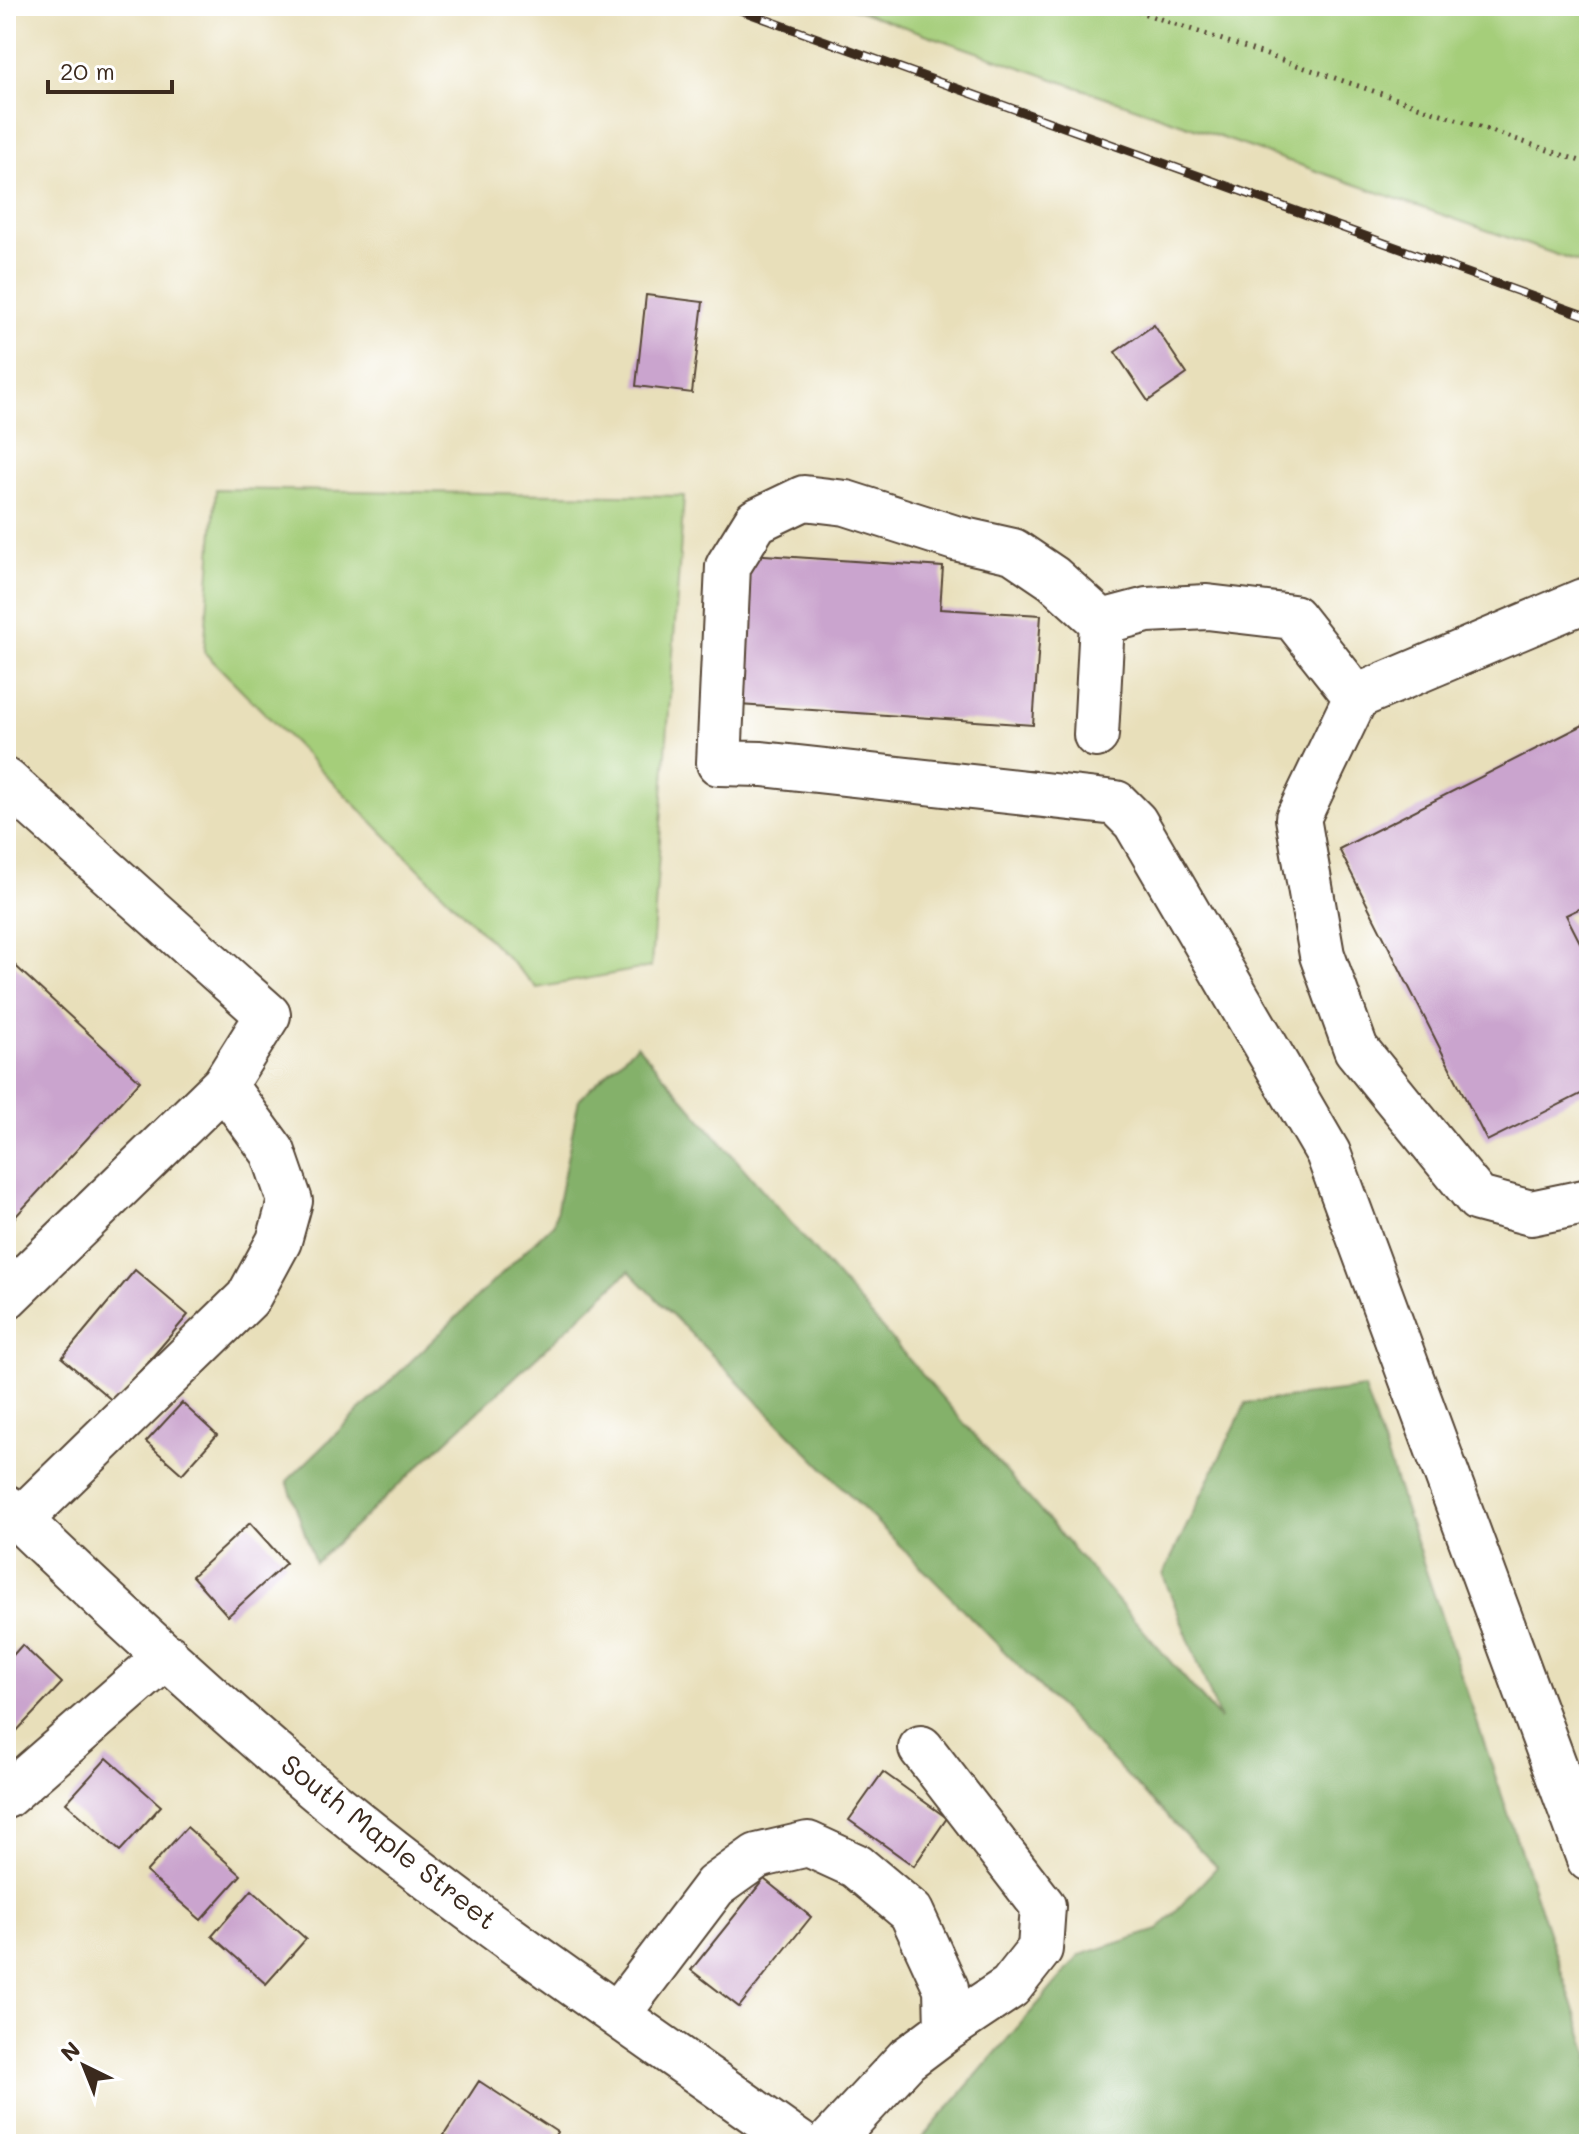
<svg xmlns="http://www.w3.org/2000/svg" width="1595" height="2150" font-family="Mali,sans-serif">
  <rect width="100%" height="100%" fill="#fff"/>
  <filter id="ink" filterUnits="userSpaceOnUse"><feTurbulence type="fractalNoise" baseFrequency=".0125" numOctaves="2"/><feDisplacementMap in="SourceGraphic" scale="16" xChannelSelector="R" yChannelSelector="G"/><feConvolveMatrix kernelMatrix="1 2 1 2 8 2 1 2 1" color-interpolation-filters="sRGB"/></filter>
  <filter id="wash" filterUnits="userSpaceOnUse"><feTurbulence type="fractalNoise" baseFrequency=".006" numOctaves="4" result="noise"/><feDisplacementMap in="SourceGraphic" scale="32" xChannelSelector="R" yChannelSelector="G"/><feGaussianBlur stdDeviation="1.8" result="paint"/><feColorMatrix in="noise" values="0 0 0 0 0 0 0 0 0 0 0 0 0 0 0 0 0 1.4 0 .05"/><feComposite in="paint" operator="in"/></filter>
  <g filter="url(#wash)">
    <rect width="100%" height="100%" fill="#e8dfba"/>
    <path fill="#a5ce7a" stroke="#707c4c" stroke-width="2" d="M845,6H1589V266Z
      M216,489L684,496L651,967L537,988L204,652Z"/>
    <path fill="#84b16a" stroke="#606e44" stroke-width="2" d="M637,1045L1220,1719L1163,1575L1246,1403L1364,1388L1589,2053V2144H917L1080,1955L1158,1930L1217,1867L629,1271L315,1563L287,1481L554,1223L579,1099Z"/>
    <g id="blocks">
      <path fill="#caa4ce" d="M646,295L703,302L692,393L636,386Z
        M1154,325L1187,374L1148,401L1115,352Z
        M750,554L943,567L940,609L1041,615L1033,725L739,705Z
        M1589,722V904L1566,915L1589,960V1090L1487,1141L1339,849Z
        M8,959L140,1081L6,1227V961Z
        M135,1270L188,1315L114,1402L62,1358Z
        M182,1403L217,1435L182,1474L146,1442Z
        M250,1523L286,1563L228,1616L192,1576Z
        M22,1645L62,1683L11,1737L6,1732V1663Z
        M107,1758L161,1806L120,1851L66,1803Z
        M883,1772L947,1818L914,1866L849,1820Z
        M187,1827L241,1875L201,1920L146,1872Z
        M764,1879L811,1917L739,2007L691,1970Z
        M252,1890L306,1939L266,1984L212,1936Z
        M479,2081L557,2132L550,2144H458L444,2135Z"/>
    </g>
  </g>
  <g filter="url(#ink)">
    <use href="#blocks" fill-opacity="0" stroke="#554535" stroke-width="2"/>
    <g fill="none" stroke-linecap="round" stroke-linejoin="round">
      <g stroke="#554535" stroke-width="48">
        <path id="minor" d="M1589,606L1583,601L1356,697L1298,818L1322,955L1356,1049L1478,1199L1531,1213L1589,1201
          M1356,697L1293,617L1207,607L1147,610L1102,622L1053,578L1013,551L955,538L846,503L804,498L756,521L728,566L719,763L762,764L1116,803L1135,822L1328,1153L1589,1859
          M1096,735L1102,622
          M6,781L268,1015L224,1085L6,1297
          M6,1507C101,1598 197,1687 297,1773C456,1908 631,2023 800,2144
          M20,1520L248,1298L279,1241L290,1201L273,1152L224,1085
          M6,1796L167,1656
          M618,2014L715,1886L757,1856L808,1844L856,1866L911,1912L946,1988L947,2029
          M828,2144L907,2059L947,2029L1010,1987L1040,1949L1043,1906L921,1748"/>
      </g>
      <path stroke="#554535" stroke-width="5" stroke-dasharray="2 6" stroke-linecap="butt" d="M1122,6L1589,164"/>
      <use href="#minor" stroke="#fff" stroke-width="44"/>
      <g stroke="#3b2a1e" stroke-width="9">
        <path id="rail" d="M729,6L1589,317"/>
      </g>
      <use href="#rail" stroke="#fff" stroke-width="6" stroke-dasharray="18" stroke-linecap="butt"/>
    </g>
  </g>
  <g text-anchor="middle" stroke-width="7" stroke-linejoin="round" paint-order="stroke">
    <g font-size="28" fill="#3b2a1e" stroke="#fff">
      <text transform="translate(389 1842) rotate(38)" y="10">South Maple Street</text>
    </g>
  </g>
  <rect width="1595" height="2150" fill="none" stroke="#fff" stroke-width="32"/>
  <g transform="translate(84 2066) rotate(317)" stroke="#ffffff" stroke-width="6" paint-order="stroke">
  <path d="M0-6L14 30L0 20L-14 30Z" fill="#3b2a1e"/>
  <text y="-12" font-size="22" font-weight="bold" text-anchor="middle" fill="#3b2a1e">N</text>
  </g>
  <path d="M48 80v12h124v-12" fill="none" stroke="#3b2a1e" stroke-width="4"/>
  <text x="60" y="80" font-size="24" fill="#3b2a1e" stroke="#ffffff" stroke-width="6" paint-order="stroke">20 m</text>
</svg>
